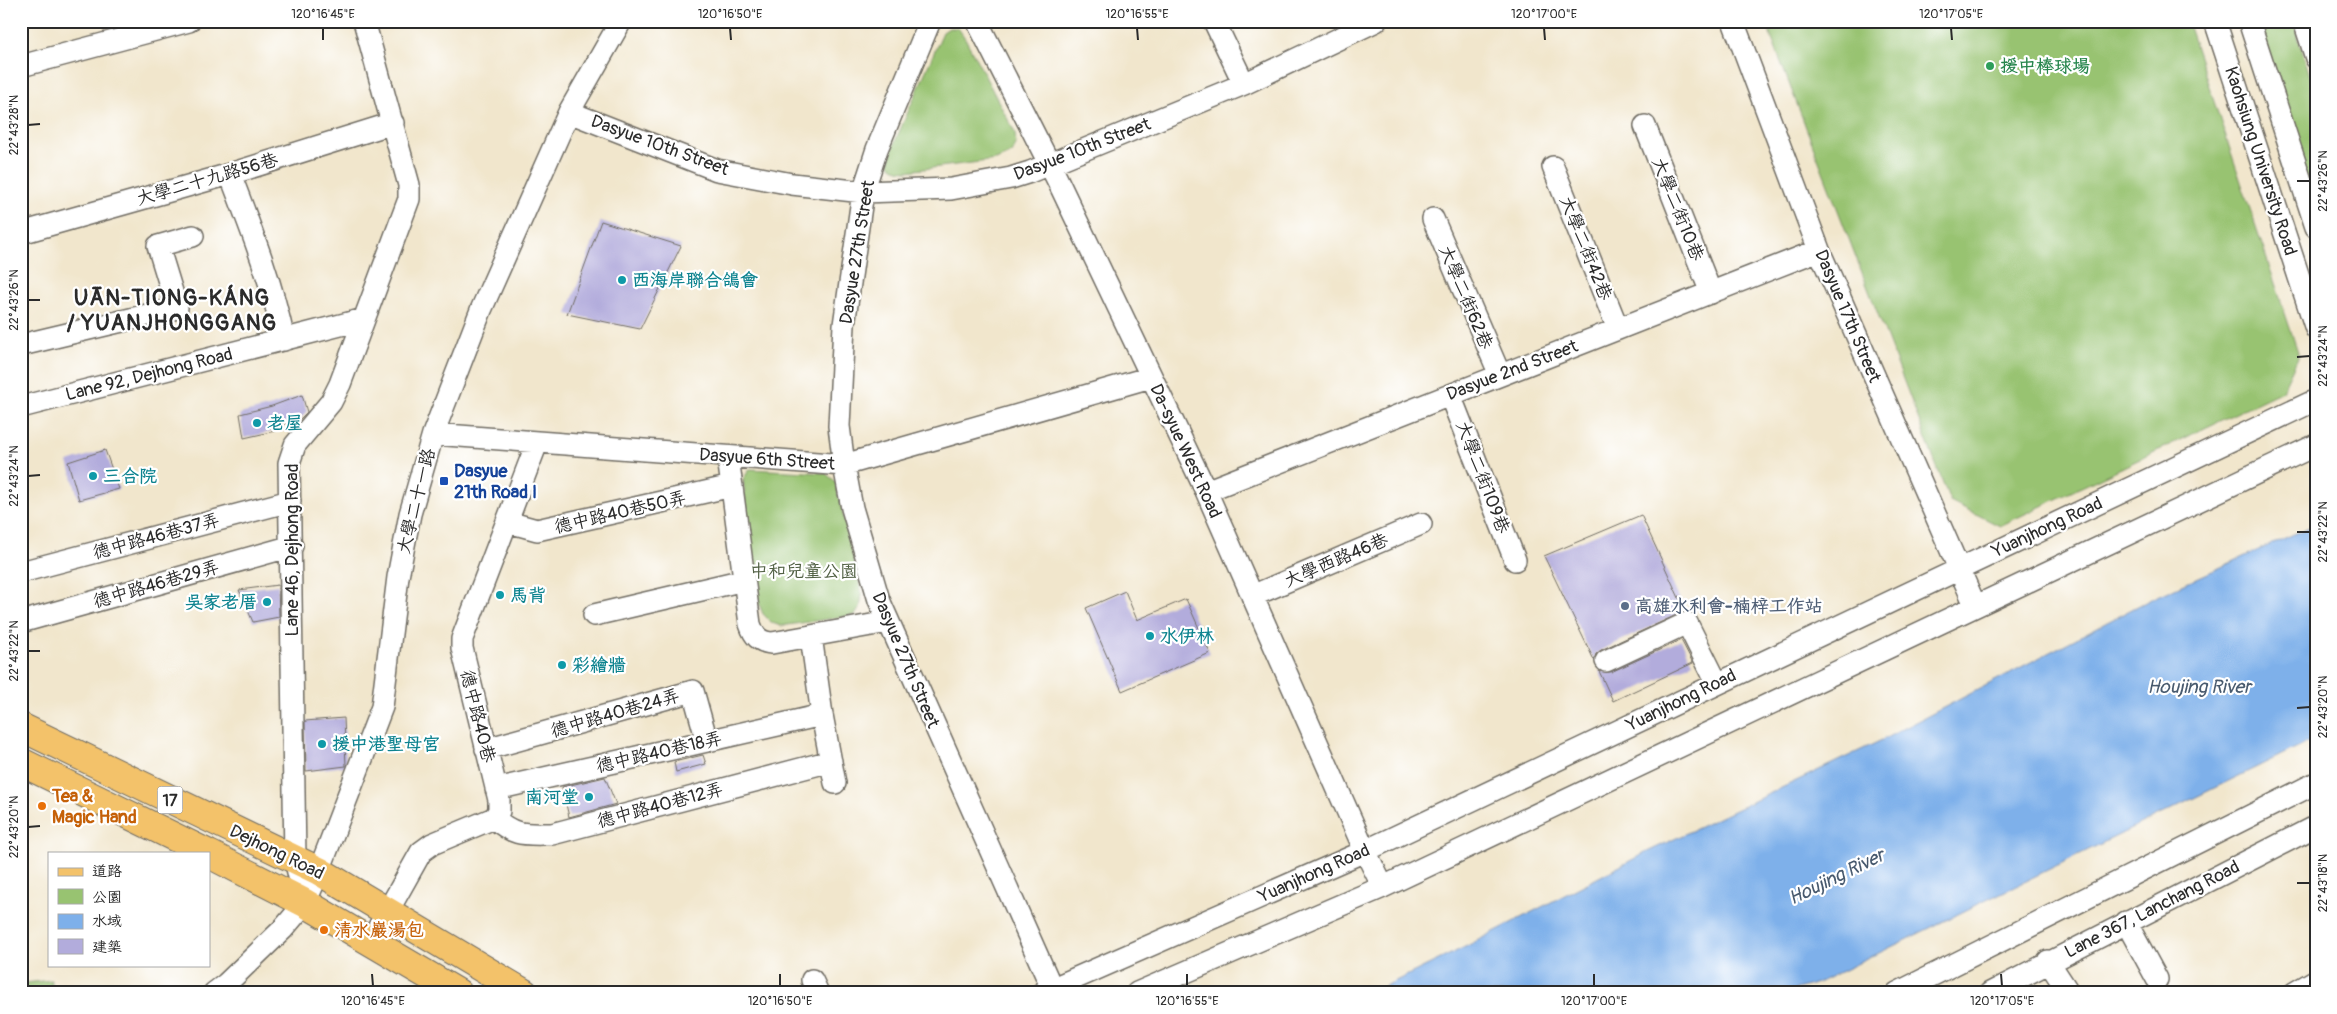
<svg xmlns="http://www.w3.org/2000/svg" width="2337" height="1014" font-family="Pangolin,'LXGW WenKai TC',sans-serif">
  <rect width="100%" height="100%" fill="#fff"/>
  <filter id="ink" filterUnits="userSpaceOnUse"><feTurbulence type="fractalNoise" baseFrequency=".02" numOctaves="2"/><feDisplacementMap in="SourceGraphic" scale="10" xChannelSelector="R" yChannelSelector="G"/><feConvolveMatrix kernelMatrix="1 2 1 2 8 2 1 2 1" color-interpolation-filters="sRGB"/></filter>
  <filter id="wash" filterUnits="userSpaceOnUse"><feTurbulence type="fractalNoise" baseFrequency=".0096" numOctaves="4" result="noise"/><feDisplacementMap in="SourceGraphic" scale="20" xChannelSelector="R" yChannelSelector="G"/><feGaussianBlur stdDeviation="1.12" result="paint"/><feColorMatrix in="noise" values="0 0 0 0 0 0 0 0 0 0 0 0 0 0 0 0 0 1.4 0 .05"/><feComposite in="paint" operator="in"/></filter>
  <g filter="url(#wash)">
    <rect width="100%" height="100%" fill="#f1e6cc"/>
    <path fill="#98c371" stroke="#62774e" d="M1765,21H2187L2299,355L2282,391L2000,526L1950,501Z
      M2256,21H2293L2316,95V211Z
      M949,28H958L965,38L1015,133L1016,145L1012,153L996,160L907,171L898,170L889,164L893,146L943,32Z
      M750,469L825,473L835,481L862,594L860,608L855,615L781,626L772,623L763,614L756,596L743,479Z
      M21,977L25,983L51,980L55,993H21Z"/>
    <path fill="#7eb0ea" stroke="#546e8a" d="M2316,524V738L1818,983L1782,993H1371L1467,946L1645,853L1882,740L2155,597Z"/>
    <g id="blocks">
      <path fill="#b2acdc" d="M601,221L681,246L640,329L567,314Z
        M302,395L307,412L299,420L274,427L275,431L244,438L240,414L272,406Z
        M105,450L119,489L79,500L68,462Z
        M1641,515L1685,611L1601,650L1596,654L1594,660L1544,556Z
        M278,585L279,617L253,622L239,590Z
        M1125,591L1137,620L1186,599L1210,653L1122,691L1086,608Z
        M1681,640L1693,663L1613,701L1599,671L1611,672Z
        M344,718L346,766L306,771L305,721Z
        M703,755L706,764L676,772L674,762Z
        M605,777L616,804L569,817L562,787Z"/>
    </g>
  </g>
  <g filter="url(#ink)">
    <use href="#blocks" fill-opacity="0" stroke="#706c63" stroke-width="1"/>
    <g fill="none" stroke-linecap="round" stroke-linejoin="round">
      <g stroke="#706c63" stroke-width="24">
        <path id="minor" d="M930,21L877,149L863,192L844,325L839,426L844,465L852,508L879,600L1054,993
          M977,21L1057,179L1206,491L1365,851L1383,887
          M1214,21L1244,84
          M1733,21L1819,250L1975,605
          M2215,21L2316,329
          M2249,21L2316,227
          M2304,21L2316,58
          M21,66L189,21
          M569,112L717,170L792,184L863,192L951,189L1011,178L1030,172L1244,84L1376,21
          M1645,126L1711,293
          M1553,167L1618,329
          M230,174C251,229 272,282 284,340
          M1433,219L1500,375
          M21,233L230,174L393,123
          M21,345L177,308L158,246L193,236
          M1450,395L1515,560
          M21,407L364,319
          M433,434L844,465L1151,377
          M728,457L750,624C754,636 759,642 772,643L888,622
          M1206,491L1819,250
          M508,522L537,530L732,486
          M21,572L290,501
          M1252,596L1421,524
          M594,615L744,580
          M21,622L292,546
          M811,636L822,715L835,783
          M1606,661L1687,623L1717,683
          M486,749L693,691L707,741
          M496,789L822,715
          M494,818C515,837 525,834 552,834L831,761
          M305,903L295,859L289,463L295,445L331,402L340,384L409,199V185L364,21
          M2126,922L2157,979
          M371,941L421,852L432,844L494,818L499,811V800L462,648V639L537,443
          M2048,961L2069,993
          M812,980L818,993
          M214,993L226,984L283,929L305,903L319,871L382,707L398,577L410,514L433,434L481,310L569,112L621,21
          M1042,993L1365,851L2316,400
          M1137,993L1383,887L2316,445
          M1897,993L2316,783
          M1990,993L2316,826
          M2294,993L2316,980"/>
      </g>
      <g stroke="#706c63" stroke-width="30">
        <path id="major" d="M21,727L319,871L524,993
          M21,762L207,853
          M209,854L305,903L458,993"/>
      </g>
      <use href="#minor" stroke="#fff" stroke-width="21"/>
      <use href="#major" stroke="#f3c26a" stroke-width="28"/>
    </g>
  </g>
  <path fill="none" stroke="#2b2b2b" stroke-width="2" d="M323,28V40M730,28L731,40M1137,28L1138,40M1544,28L1545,40M1951,28L1952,40M28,125L40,124M2297,181H2310M28,300H40M2297,357L2310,356M28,476L40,475M2297,532H2310M28,651H40M2297,708L2310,707M28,827L40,826M2297,883H2310M372,974L373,986M780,974V986M1187,974V986M1594,974V986M2001,974L2002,986"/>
  <circle fill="#2e9e5b" stroke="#fff" stroke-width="2" cx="1990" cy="66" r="5"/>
  <g fill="#0f9aa8" stroke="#fff" stroke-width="2">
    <circle cx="622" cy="280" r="5"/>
    <circle cx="257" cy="423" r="5"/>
    <circle cx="93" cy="476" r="5"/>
    <circle cx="500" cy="595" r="5"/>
    <circle cx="267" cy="602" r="5"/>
    <circle cx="1150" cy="636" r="5"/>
    <circle cx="562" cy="665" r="5"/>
    <circle cx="322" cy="744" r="5"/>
    <circle cx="589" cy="797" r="5"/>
  </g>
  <rect fill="#1a4fb4" stroke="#fff" stroke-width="2" x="439" y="476" width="10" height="10" rx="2.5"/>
  <circle fill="#5c6f8a" stroke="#fff" stroke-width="2" cx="1625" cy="606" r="5"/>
  <g fill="#e8710a" stroke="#fff" stroke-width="2">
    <circle cx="42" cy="806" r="5"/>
    <circle cx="324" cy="930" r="5"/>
  </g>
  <g text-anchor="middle" stroke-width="4.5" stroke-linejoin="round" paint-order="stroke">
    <rect fill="#fff" stroke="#6b6b6b" stroke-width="1" x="157.5" y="786.5" width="25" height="27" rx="4"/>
    <g font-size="16" font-weight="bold" fill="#2b2b2b">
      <text x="170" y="806">17</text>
    </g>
    <g font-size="18" font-weight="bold" fill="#27864d" stroke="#fff" text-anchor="start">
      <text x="2000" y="72">援中棒球場</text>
    </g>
    <g font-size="18" fill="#2b2b2b" stroke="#fff">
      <text transform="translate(660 145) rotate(20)" y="6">Dasyue 10th Street</text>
      <text transform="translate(1082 149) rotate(-21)" y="6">Dasyue 10th Street</text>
      <text transform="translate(2261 161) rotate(72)" y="6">Kaohsiung University Road</text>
      <text transform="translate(207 179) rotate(-16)" y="6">大學二十九路56巷</text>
      <text transform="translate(1678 209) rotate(68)" y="6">大學二街10巷</text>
      <text transform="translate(1586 248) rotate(68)" y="6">大學二街42巷</text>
      <text transform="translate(857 252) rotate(-81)" y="6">Dasyue 27th Street</text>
      <text transform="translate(1466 297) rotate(67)" y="6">大學二街62巷</text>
      <text transform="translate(1848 316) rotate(67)" y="6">Dasyue 17th Street</text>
      <text transform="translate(1512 370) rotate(-21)" y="6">Dasyue 2nd Street</text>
      <text transform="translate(149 374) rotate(-14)" y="6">Lane 92, Dejhong Road</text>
      <text transform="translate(1186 451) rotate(65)" y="6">Da-syue West Road</text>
      <text transform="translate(767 459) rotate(4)" y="6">Dasyue 6th Street</text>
      <text transform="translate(1483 477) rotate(69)" y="6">大學二街109巷</text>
      <text transform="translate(416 501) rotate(-76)" y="6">大學二十一路</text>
      <text transform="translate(620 512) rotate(-13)" y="6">德中路40巷50弄</text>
      <text transform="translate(2047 527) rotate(-25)" y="6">Yuanjhong Road</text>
      <text transform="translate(156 536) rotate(-15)" y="6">德中路46巷37弄</text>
      <text transform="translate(292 550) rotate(-90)" y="6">Lane 46, Dejhong Road</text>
      <text transform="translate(1336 560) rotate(-23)" y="6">大學西路46巷</text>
      <text transform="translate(156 584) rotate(-16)" y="6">德中路46巷29弄</text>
      <text transform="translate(906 660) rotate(67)" y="6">Dasyue 27th Street</text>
      <text transform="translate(1681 700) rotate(-26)" y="6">Yuanjhong Road</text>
      <text transform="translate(615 713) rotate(-16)" y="6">德中路40巷24弄</text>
      <text transform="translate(478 716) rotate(76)" y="6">德中路40巷</text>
      <text transform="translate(659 752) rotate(-13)" y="6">德中路40巷18弄</text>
      <text transform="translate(660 805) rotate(-15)" y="6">德中路40巷12弄</text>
      <text transform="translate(277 852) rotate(26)" y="6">Dejhong Road</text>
      <text transform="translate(1314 873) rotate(-24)" y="6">Yuanjhong Road</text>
      <text transform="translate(2152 909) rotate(-27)" y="6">Lane 367, Lanchang Road</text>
    </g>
    <g font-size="18" font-weight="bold" fill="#0d838f" stroke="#fff" text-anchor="start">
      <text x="632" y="286">西海岸聯合鴿會</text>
      <text x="267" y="429">老屋</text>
      <text x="103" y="482">三合院</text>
      <text x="510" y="601">馬背</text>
      <text x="257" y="608" text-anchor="end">吳家老厝</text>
      <text x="1160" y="642">水伊林</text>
      <text x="572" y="671">彩繪牆</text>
      <text x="332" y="750">援中港聖母宮</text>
      <text x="579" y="803" text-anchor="end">南河堂</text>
    </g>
    <g font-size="18" font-weight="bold" fill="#164399" stroke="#fff" text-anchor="start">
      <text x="454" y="477">Dasyue<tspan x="454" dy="21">21th Road I</tspan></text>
    </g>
    <g font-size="18" fill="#516044" stroke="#fff">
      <text x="804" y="577">中和兒童公園</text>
    </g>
    <g font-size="18" font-weight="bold" fill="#4e5e75" stroke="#fff" text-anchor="start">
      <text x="1635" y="612">高雄水利會-楠梓工作站</text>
    </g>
    <g font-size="18" font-weight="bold" fill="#c56008" stroke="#fff" text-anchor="start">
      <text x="52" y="802">Tea &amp;<tspan x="52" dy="21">Magic Hand</tspan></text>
      <text x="334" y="936">清水巖湯包</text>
    </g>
    <g font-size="19" font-style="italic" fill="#485a6e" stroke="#fff">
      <text x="2199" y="693">Houjing River</text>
      <text transform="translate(1836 876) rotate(-26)" y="7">Houjing River</text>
    </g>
    <g font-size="22" font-weight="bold" letter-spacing="1" fill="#2b2b2b" stroke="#fff">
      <text x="172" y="305">UĀN-TIONG-KÁNG<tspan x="172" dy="25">/ YUANJHONGGANG</tspan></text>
    </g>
  </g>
  <rect width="2337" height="1014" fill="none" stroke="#fff" stroke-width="55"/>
  <rect x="48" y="852" width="162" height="115" fill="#ffffff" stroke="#aaaaaa"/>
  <rect x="58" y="868" width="25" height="8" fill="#f3c26a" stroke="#aaaaaa"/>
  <text x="92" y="876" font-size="15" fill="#2b2b2b">道路</text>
  <rect x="58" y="889" width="25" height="15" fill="#98c371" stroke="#aaaaaa"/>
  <text x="92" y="902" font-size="15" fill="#2b2b2b">公園</text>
  <rect x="58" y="914" width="25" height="15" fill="#7eb0ea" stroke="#aaaaaa"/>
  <text x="92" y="926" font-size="15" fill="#2b2b2b">水域</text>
  <rect x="58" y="939" width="25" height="15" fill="#b2acdc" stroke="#aaaaaa"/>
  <text x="92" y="952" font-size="15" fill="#2b2b2b">建築</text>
  <rect x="28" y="28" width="2282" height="958" fill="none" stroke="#2b2b2b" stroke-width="2"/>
  <g font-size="12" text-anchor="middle" fill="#2b2b2b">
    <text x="323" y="18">120°16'45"E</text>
    <text x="730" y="18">120°16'50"E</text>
    <text x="1137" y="18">120°16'55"E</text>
    <text x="1544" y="18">120°17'00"E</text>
    <text x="1951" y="18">120°17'05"E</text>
    <text transform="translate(14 125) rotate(-90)" y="4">22°43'28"N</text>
    <text transform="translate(2323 181) rotate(-90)" y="4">22°43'26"N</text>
    <text transform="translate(14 300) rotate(-90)" y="4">22°43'26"N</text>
    <text transform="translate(2323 356) rotate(-90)" y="4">22°43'24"N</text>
    <text transform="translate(14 476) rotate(-90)" y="4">22°43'24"N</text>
    <text transform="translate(2323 532) rotate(-90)" y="4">22°43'22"N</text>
    <text transform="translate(14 651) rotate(-90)" y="4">22°43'22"N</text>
    <text transform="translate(2323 707) rotate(-90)" y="4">22°43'20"N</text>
    <text transform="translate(14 827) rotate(-90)" y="4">22°43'20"N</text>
    <text transform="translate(2323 883) rotate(-90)" y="4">22°43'18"N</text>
    <text x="373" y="1005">120°16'45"E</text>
    <text x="780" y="1005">120°16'50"E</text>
    <text x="1187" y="1005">120°16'55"E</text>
    <text x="1594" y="1005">120°17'00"E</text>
    <text x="2002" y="1005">120°17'05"E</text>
  </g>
</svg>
